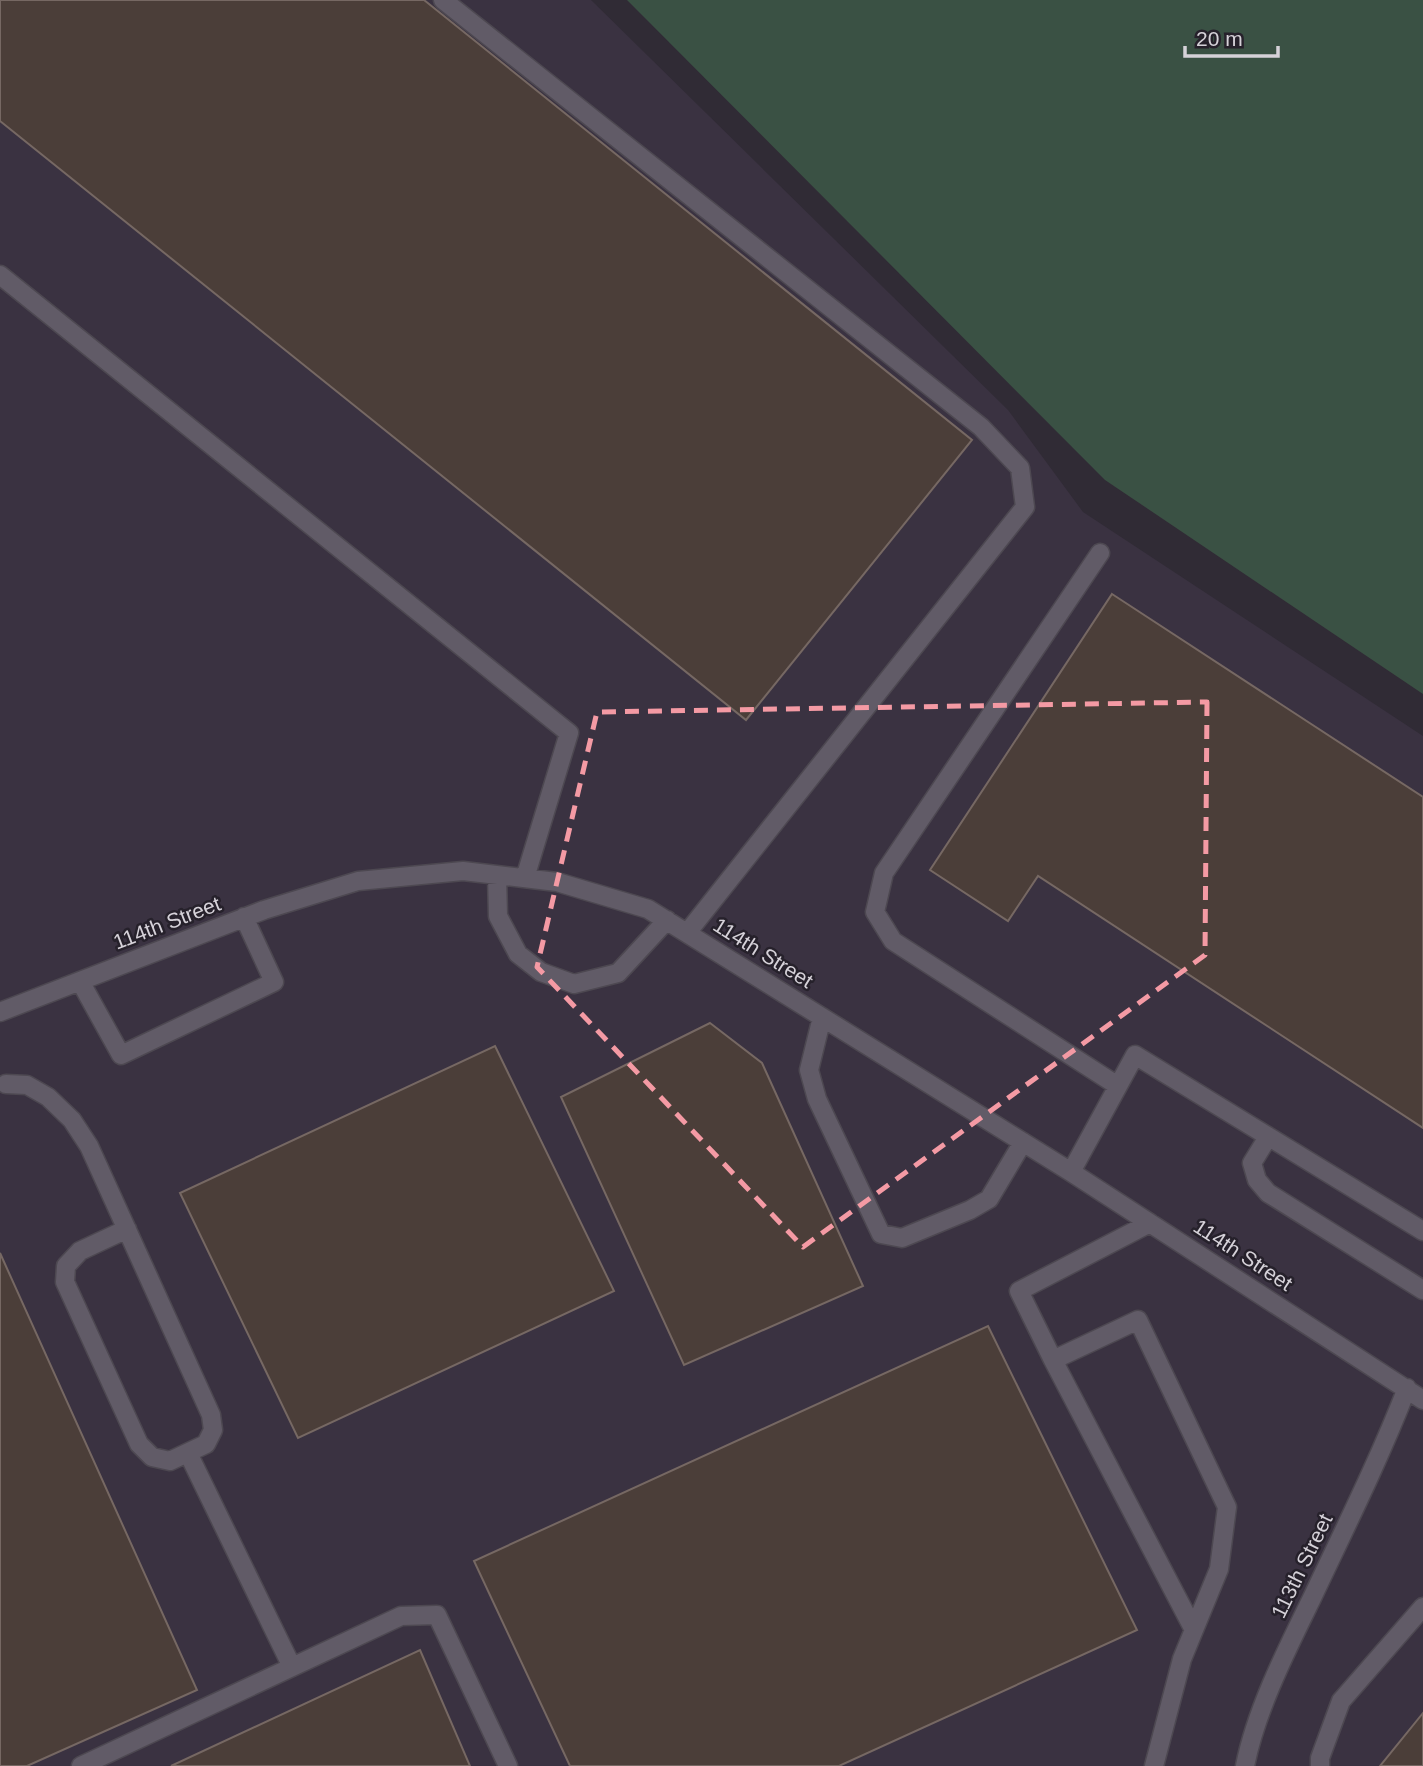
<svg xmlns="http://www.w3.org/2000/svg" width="1423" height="1766" font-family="Arial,sans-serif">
  <rect width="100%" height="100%" fill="#302b35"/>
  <path fill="#3a3241" d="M0,0H591L1008,410L1083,512L1423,736V1766H0Z"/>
  <path fill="#3a5144" d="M627,0H1423V694L1105,480Z"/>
  <path fill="#4b3e39" stroke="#766863" stroke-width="2" d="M0,0H424L972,440L746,720L0,121Z
    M1112,594L1423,797V1128L1038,876L1008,921L930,870Z
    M710,1023L762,1063L863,1286L684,1365L561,1097Z
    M495,1046L614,1291L298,1438L180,1193Z
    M0,1253L197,1690L27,1766H0Z
    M988,1326L1137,1630L839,1766H570L474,1561Z
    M420,1650L470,1766H171Z
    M1423,1713V1766H1380Z"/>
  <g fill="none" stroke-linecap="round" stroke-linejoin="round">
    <g stroke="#4d4851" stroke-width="21">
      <path id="minor" d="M443,0L981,427L1020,468L1025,507L687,933
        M0,275L569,733L525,878
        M1100,553L884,873L875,912L893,941L1118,1086
        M497,875L498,916L518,954L541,972L574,984L618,973L667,920
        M80,981L121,1055L274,982L244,917
        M0,1012L264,910L358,881L463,871L557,882L648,909L1071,1172L1423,1400
        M822,1017L809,1070L817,1099L881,1234L902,1238L970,1210L989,1199L1023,1142
        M6,1084L27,1085L48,1097L72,1120L89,1146L211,1415L213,1430L206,1444L170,1461L152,1457L139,1444L65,1282L66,1266L80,1251L127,1229
        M1268,1137L1252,1163L1257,1180L1268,1193L1423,1290
        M1071,1172L1135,1055L1423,1231
        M1053,1360L1019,1291L1150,1223
        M188,1453L292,1667
        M81,1766L401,1616L437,1615L508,1766
        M1154,1766L1182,1659L1219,1569L1227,1507L1138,1320L1053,1360L1194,1630
        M1245,1766C1256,1710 1287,1649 1312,1598C1345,1528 1379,1460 1407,1388
        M1320,1766V1758L1341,1701L1423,1607"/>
    </g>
    <use href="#minor" stroke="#615b67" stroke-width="18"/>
  </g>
  <path fill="none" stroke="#f49aa4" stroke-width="5" stroke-dasharray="14 9" stroke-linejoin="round" d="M1207,702L1205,955L803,1247L537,967L597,712Z"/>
  <g text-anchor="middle" stroke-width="5" stroke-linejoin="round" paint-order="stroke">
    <g font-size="21" fill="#d6d2d9" stroke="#26212b">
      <text transform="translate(167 923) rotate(-21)" y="7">114th Street</text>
      <text transform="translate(763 953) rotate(32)" y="7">114th Street</text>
      <text transform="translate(1243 1255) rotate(33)" y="7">114th Street</text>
      <text transform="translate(1302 1566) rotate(-64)" y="7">113th Street</text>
    </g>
  </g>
  <path d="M1185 46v10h93v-10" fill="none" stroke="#d6d2d9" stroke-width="3.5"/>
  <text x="1196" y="46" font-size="21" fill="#d6d2d9" stroke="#26212b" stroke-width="5" paint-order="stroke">20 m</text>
</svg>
